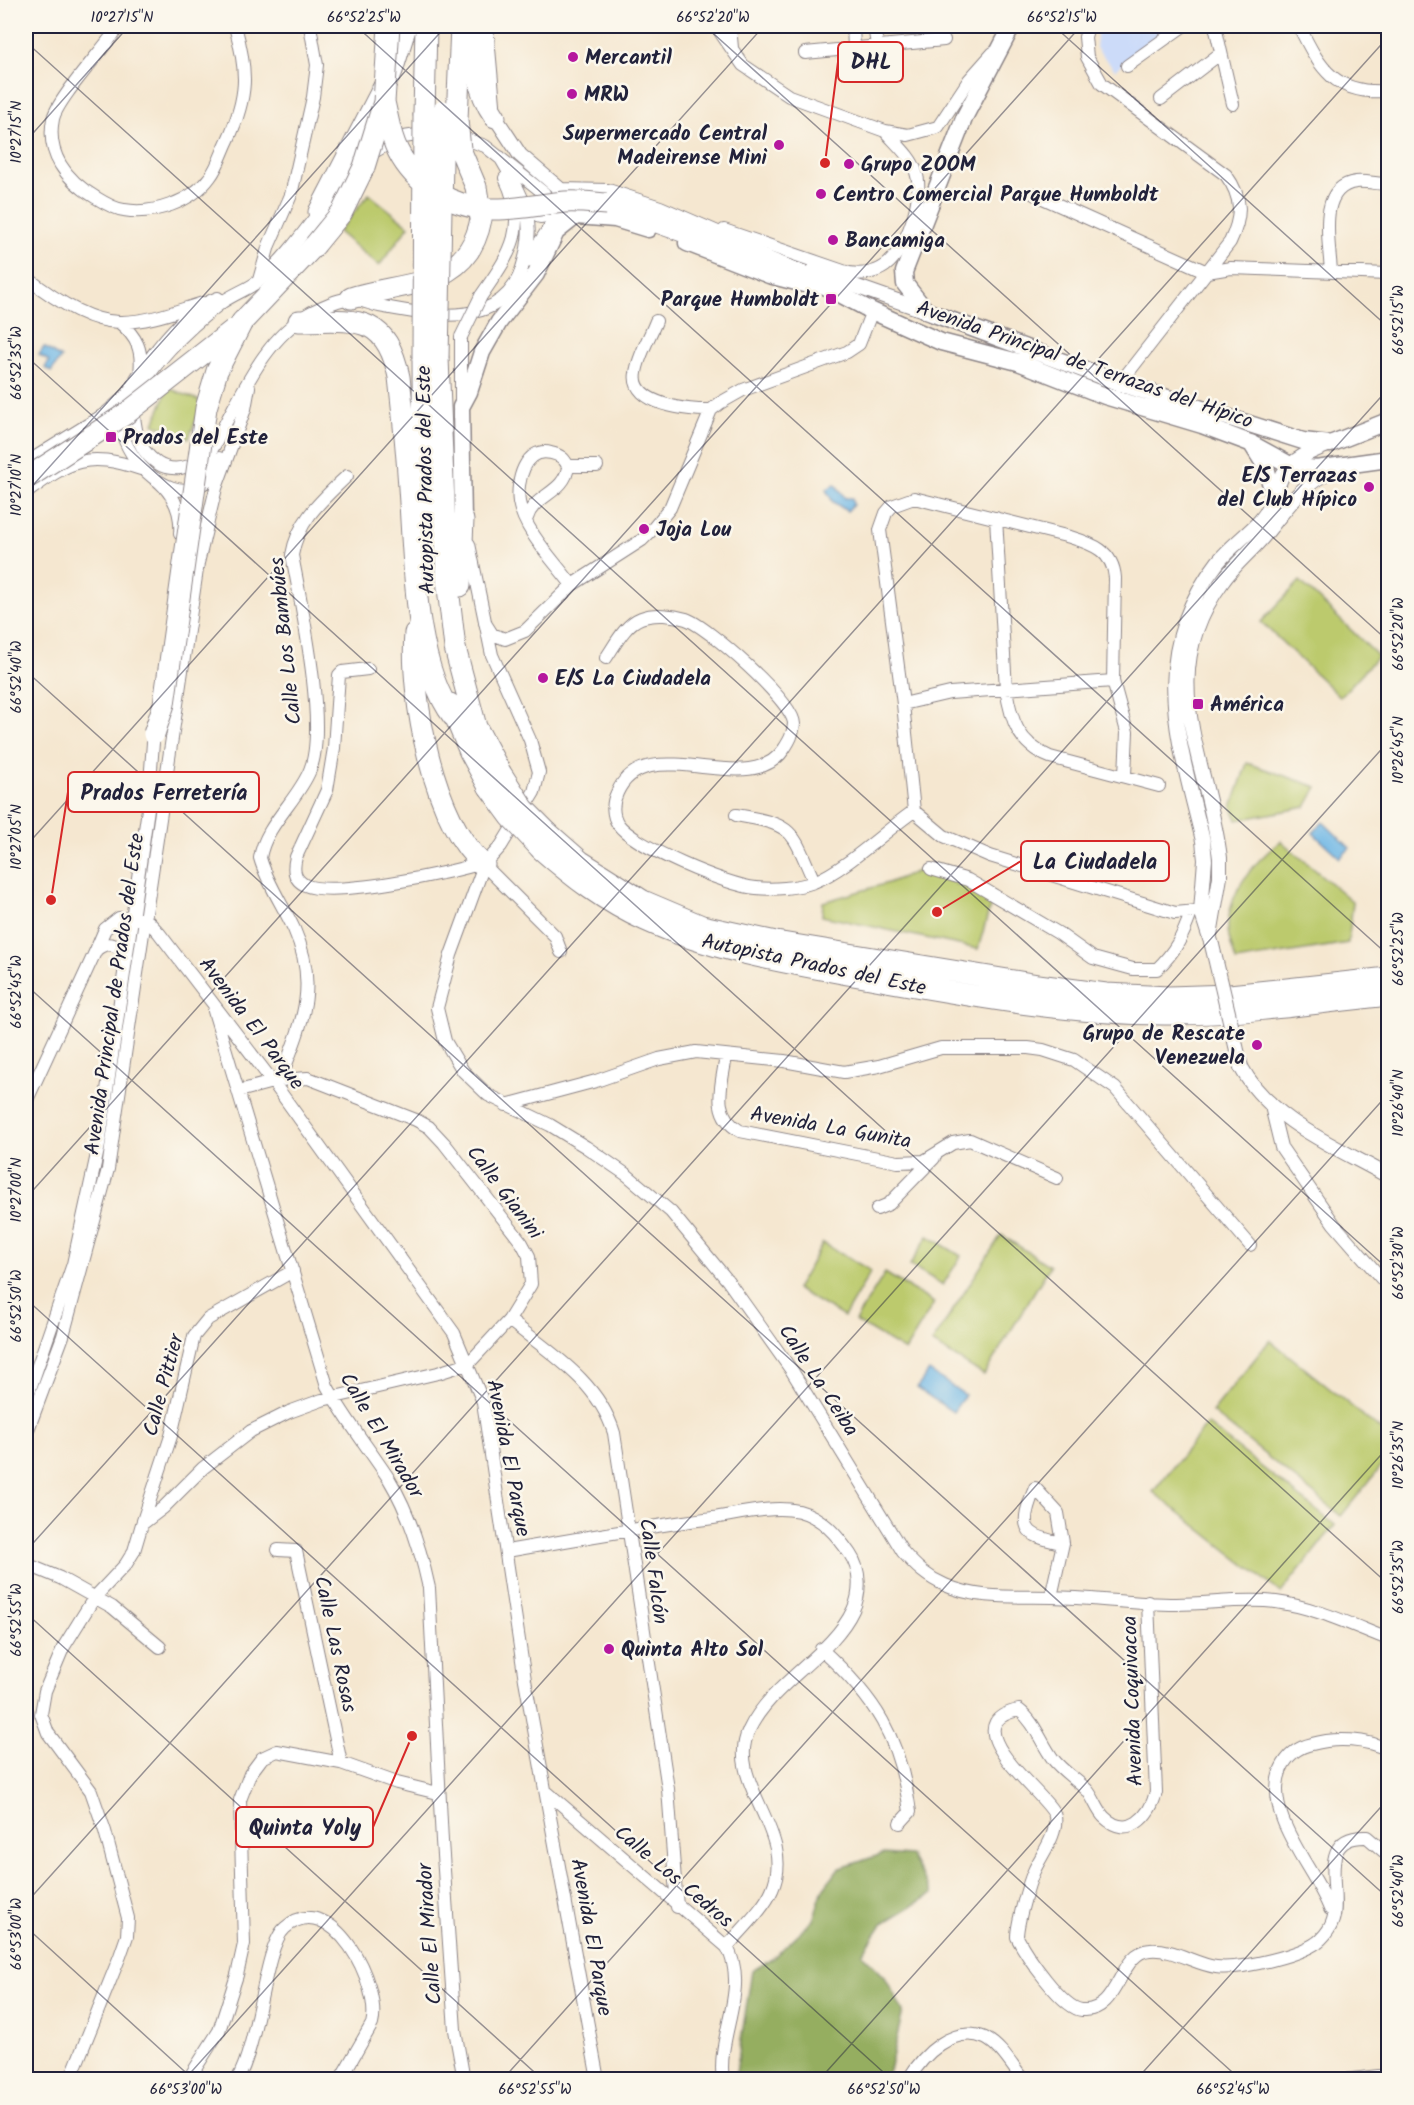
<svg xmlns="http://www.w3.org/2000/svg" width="1414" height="2105" font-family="Kalam,sans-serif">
  <rect width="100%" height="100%" fill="#fbf7ec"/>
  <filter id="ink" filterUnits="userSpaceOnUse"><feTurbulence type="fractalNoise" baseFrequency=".0167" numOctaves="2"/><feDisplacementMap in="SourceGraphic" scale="12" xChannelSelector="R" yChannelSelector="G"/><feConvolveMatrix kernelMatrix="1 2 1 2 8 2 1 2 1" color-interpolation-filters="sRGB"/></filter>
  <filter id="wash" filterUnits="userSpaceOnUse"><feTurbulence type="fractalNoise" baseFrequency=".008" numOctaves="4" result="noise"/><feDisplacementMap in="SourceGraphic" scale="24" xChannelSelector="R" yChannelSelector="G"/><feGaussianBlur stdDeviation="1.35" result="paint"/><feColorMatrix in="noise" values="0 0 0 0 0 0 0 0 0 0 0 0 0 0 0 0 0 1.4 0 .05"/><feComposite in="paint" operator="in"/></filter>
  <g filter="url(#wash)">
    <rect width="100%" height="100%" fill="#f5e7d0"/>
    <path fill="#ccdbf9" d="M1098,26H1173L1115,70L1096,48Z"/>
    <path fill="#bcca6d" stroke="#6f7654" stroke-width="1.5" d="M369,194L409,226L379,266L338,232Z
      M168,388L203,402L189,438L154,424Z
      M1300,581L1378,656L1340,697L1261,622Z
      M1247,763L1317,787L1306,807L1237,820L1232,807Z
      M1281,841L1353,902L1348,943L1236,961C1233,950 1226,934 1228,923C1231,889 1255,861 1281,841Z
      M933,865L959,869L994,893L978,949L822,916L823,902L888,883Z
      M1001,1235L1050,1266L984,1375L932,1343Z
      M928,1236L961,1256L943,1285L910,1265Z
      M823,1243L871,1271L844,1317L796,1289Z
      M885,1273L934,1303L905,1351L855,1321Z
      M1270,1340L1388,1436V1458L1341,1516L1212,1412Z
      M1207,1424L1335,1525L1281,1593L1153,1492Z"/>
    <path fill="#95ae60" stroke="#5c684e" stroke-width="1.5" d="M882,1854L911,1856L932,1894L882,1924L862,1954L885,1977L903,2011L887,2079H735L752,1971L772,1959L813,1920L823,1889L838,1869Z"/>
    <path fill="#6db6e5" stroke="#486c90" stroke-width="1.5" d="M44,347L61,358L51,372L45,368L49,361L39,355Z
      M835,484L845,498H852L853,505L847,511L833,502L826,490Z
      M1323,822L1350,848L1340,858L1313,833Z
      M929,1371L965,1395L953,1412L917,1388Z"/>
  </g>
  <g filter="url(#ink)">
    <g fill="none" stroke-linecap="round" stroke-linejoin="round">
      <g stroke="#8c8486" stroke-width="14">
        <path id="minor" d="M119,26C105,48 57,99 53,119C46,154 66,180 95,197C103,202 114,209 124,210C153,215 192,202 210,177C218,167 222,152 228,140C248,96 248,72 235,26
          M487,26L494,104
          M716,26L743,65L789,96L885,131L908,135L938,127L969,80L993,53
          M730,26L732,48
          M853,26L854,48
          M874,26L877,45
          M1088,26L1085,37L1087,57L1102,84L1226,175C1243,198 1242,217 1230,242L1120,383
          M1215,26L1233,104
          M1299,26C1320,69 1335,95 1388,91
          M805,53L944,40
          M1127,66L1183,26
          M1161,99L1221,53
          M455,135L485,146L544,193
          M367,156L398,138L429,133
          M1034,194L1207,272
          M533,204V209L540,217L578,212
          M323,207C303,233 285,259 260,280C249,289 233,294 221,303C192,325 142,370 134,407C133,416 135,425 137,434C140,446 147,456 157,463C172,473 191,467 205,459C214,449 219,436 225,424C247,383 268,337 310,313C322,307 335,300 348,299C358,298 370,304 379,306C428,315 503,331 522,268C538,219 524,199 500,157
          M724,230L849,273C861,275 875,273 885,266C906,251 925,196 916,172C912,157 895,143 885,131
          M527,262L556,217
          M1207,272L1231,268L1388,274
          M1331,272C1330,245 1316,187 1356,182C1366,181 1378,184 1388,184
          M26,277C50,296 88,323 121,322C149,322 176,311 203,303
          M259,280L269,245L291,195L313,97L317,65L310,26
          M481,296C509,255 530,229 505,178
          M218,298C194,306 173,329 158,348C143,368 122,394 121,421C120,453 164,502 198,487C210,481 214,469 219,458
          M656,321C650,337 638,356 636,373C630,405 691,411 711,410
          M119,322C137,337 143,350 140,373
          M461,405V337
          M26,463L105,414L129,393
          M568,466H597
          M156,479C173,493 182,511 180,534
          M26,493C71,460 86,451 141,469
          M527,518C533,495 566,493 568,466C564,458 560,455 551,453C525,446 516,482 519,502C524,531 555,562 572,585
          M996,518L1006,689C1011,720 1018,744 1050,757L1159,786
          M469,544L492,655L530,740L539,772L534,792L501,846L484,865L451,955L437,1008L445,1041L463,1071L488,1095L550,1125L586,1147L627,1175L671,1212L728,1281L792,1371L903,1552C916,1567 927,1577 945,1585C978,1600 1018,1596 1053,1597C1094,1598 1135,1604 1176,1604C1210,1604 1243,1598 1276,1602C1315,1607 1352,1625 1388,1639
          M485,623L492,634L505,639L525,631L572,585L642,540L651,531L670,508L711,410L720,403L743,390L847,352L859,344L872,311
          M606,658C615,645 625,624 641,618C654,613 673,615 686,619C707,626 794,702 794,724C793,734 790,740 784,749C749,802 645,728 617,793C612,803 612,815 618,824C633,846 728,886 756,888C773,890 797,888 814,882C845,870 885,831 914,811
          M368,669L342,672L339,675L334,748L327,790L296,857C293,868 293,879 305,885C333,898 450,873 482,863
          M903,704L950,693L1113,681
          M1125,775L1127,732L1113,681L1115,578C1113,551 1093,544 1070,537L914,498L892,506L886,513L880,530L903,704L914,811L944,836L990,856L1175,913L1208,910
          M736,815C796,825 791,830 814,881
          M484,865L555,936L561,952
          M931,869L968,880L1058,933L1093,958L1133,969H1157C1175,952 1183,936 1191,913
          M96,950L105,929L119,918L146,919L159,933L273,1082L454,1333L483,1402L525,1680L598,2080
          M214,1011L327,1386C345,1419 368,1447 389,1479C409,1512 421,1551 429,1588L442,1841L455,2030L464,2080
          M726,1056C722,1085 710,1114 740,1131L898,1162L924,1161L953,1143L970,1140L1057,1178
          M280,1080C301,1025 320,987 294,929C283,905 267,883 260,858C265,825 298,800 310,770C328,727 301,604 292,555C298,520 322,500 347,476
          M26,1102L96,950C107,940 119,944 127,957
          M1270,1102L1281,1147L1334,1224L1388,1286
          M506,1105L596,1081L659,1059L696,1052L784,1061L844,1072L879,1066L941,1048H1028L1043,1050L1074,1060L1115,1088L1250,1245
          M877,1209L889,1204L934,1158
          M509,1320C550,1353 598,1381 614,1433L668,1789L677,1907
          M26,1400L73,1264L99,1145L148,809L154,729
          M26,1435L63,1336L108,1169L198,563L216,488L245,409L249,387
          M142,1524L171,1436L194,1336L208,1319L293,1271
          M278,1550L296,1551L341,1763
          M507,1551C575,1539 644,1527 713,1518C739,1514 773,1505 799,1511C822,1517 837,1535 850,1554C861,1570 861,1593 853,1610C832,1655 771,1683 749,1730C724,1782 798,1833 772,1890C764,1909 740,1931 727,1947
          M26,1564L60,1578L112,1607L160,1647
          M1051,1597L1063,1543L1058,1513L1035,1488C1019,1526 1021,1536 1063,1543
          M1148,1602L1156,1792C1150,1817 1128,1840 1104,1817C1097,1810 1094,1798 1087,1790C1076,1779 1062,1771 1053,1759C1041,1743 1035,1722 1019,1710C947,1724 1051,1797 1055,1816C1058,1835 1041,1855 1034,1871C1028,1884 1017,1924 1017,1937C1026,1955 1063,2009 1082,2010C1120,2013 1118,1952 1150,1950C1173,1948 1194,1964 1216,1967C1239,1970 1305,1955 1321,1939C1326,1934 1331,1927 1333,1920C1342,1892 1314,1835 1367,1837L1388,1855
          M821,1649C876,1699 900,1737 910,1812L900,1823
          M548,1793L727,1947C750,1989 716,2036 723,2080
          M1330,1909C1315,1868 1262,1816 1281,1769C1287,1756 1298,1747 1312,1744C1336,1737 1367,1739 1388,1750
          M70,2080L120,1956L127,1936L128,1918L105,1831L91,1791L48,1733L41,1714L45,1691L63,1648L94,1598L126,1564L134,1551L142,1524L163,1508L203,1468L251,1431L289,1412L322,1400L438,1373L469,1363L509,1320L531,1284L529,1256L522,1243L444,1143L429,1127L416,1120L308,1078L280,1080L239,1091
          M188,2080L219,2031L237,1975L244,1944L240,1800L250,1774L262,1758L277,1751L341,1763L397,1783L438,1793
          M237,2080C259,2044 264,1946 285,1928C332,1886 382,1987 372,2024L340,2080
          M908,2080C923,2055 953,2024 985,2038C1001,2046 1012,2066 1023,2080
          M1343,2080L1388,2075"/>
      </g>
      <g stroke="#8c8486" stroke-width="16">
        <path id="tertiary" d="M495,117L520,155L561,190L608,191L660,208L736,241
          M812,271L926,311
          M1210,935L1220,877V858C1208,758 1152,677 1222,582C1234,565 1249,553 1262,538C1284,512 1300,484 1333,470
          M1212,945L1201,911L1205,860L1203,841C1179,740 1146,655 1218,562C1230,547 1247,535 1260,521C1272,508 1275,491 1282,476C1291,459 1312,451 1330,444
          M1241,1067C1270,1121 1337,1147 1388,1176"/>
      </g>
      <g stroke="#8c8486" stroke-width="19">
        <path id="secondary" d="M1012,26L965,116L904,272L905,284L926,311L1120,383L1303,441L1330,444L1388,421
          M687,243L769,275L804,284L819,283L872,311L941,342L1018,362L1105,396L1202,425L1250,443L1292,466L1316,469L1388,459
          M1251,443L1266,467L1274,497
          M463,520L461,407L469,392L482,352L499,322L536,274L556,232L576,216L615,219L648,229"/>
      </g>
      <g stroke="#8c8486" stroke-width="23">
        <path id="motorway" d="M475,26C475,60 475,89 495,117
          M424,114L426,26
          M457,120L461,26
          M606,204L742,252L819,283
          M319,212L392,71L406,26
          M351,298C405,281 468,289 481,219
          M299,321C354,320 386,313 399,377C403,414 407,451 409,488C414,553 413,663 453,716
          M242,322L315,245
          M423,358L424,517
          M438,358L447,579L455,648L476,727L500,772
          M460,586L463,520
          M415,633C410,697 433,822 484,865
          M450,704L470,752L489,787
          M548,833L580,861L643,901L702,926L776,942L1038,985L1106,994L1169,997L1230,995L1388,978
          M541,849C573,877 605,902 645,920C719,954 801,965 881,980C977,997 1075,1015 1172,1014C1245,1014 1317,1003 1388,995"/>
      </g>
      <use href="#minor" stroke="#fff" stroke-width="12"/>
      <use href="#tertiary" stroke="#fff" stroke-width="14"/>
      <use href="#secondary" stroke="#fff" stroke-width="16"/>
      <use href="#motorway" stroke="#fff" stroke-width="21"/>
      <g stroke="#8c8486" stroke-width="14" stroke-linecap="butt">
        <path id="minor-bridge" d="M461,337L481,296"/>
      </g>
      <g stroke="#8c8486" stroke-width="16" stroke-linecap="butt">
        <path id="tertiary-bridge" d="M1212,945L1241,1067"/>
      </g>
      <g stroke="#8c8486" stroke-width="23" stroke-linecap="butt">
        <path id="motorway-bridge" d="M384,102C388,118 390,136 398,151C415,185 453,208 491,209C516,210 540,204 565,202C578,201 593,203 606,204
          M457,120L460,149L476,187L481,219
          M315,245L342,212L364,167L384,102L389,26
          M423,358L424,114
          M438,358L443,111
          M27,478L127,413L233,330
          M154,734L164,704L206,408L217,371L242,322
          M500,772L524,809L548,833
          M489,787L511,817L541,849"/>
      </g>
      <use href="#minor-bridge" stroke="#fff" stroke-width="12"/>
      <use href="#tertiary-bridge" stroke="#fff" stroke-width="14"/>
      <use href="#motorway-bridge" stroke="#fff" stroke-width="21"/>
    </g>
  </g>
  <path fill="none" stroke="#22223b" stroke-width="1.5" stroke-opacity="0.45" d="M356,26L1388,955M705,26L1388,641M1054,26L1388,327M26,42L1388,1269M26,141L129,26M26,356L1388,1584M26,493L446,26M26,671L1388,1898M26,846L764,26M26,985L1241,2080M26,1198L1081,26M26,1299L892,2080M26,1551L1388,37M26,1613L543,2080M26,1903L1388,389M26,1927L194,2080M184,2080L1388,742M502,2080L1388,1094M819,2080L1388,1447M1136,2080L1388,1799"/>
  <g fill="#b5179e" stroke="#fbf7ec" stroke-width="2">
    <circle cx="573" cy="57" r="6"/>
    <circle cx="572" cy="94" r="6"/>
    <circle cx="779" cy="145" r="6"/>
    <circle cx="849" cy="164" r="6"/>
    <circle cx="821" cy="194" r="6"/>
    <circle cx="833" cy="240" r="6"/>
    <rect x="825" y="293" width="12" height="12" rx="3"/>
    <rect x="105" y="431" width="12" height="12" rx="3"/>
    <circle cx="1369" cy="487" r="6"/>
    <circle cx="644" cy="529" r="6"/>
    <circle cx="543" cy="678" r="6"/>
    <rect x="1192" y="698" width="12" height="12" rx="3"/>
    <circle cx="1257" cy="1045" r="6"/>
    <circle cx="609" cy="1649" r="6"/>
  </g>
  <g text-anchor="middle" stroke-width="5" stroke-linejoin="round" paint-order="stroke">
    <g font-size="21" font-weight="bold" fill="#22223b" stroke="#fbf7ec" text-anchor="start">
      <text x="585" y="64">Mercantil</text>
      <text x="584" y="101">MRW</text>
      <text x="767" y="140" text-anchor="end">Supermercado Central<tspan x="767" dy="24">Madeirense Mini</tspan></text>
      <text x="861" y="171">Grupo ZOOM</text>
      <text x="833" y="201">Centro Comercial Parque Humboldt</text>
      <text x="845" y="247">Bancamiga</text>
      <text x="819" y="306" text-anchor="end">Parque Humboldt</text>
      <text x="123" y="444">Prados del Este</text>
      <text x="1357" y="482" text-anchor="end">E/S Terrazas<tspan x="1357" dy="24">del Club Hípico</tspan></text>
      <text x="656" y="536">Joja Lou</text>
      <text x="555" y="685">E/S La Ciudadela</text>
      <text x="1210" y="711">América</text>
      <text x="1245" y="1040" text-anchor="end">Grupo de Rescate<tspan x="1245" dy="24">Venezuela</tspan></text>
      <text x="621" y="1656">Quinta Alto Sol</text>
    </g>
    <g font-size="21" fill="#22223b" stroke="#fbf7ec">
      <text transform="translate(1085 364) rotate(19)" y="7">Avenida Principal de Terrazas del Hípico</text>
      <text transform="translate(425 480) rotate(-91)" y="7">Autopista Prados del Este</text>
      <text transform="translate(285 641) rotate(-96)" y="7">Calle Los Bambúes</text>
      <text transform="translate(814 964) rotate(12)" y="7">Autopista Prados del Este</text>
      <text transform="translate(114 994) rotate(-82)" y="7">Avenida Principal de Prados del Este</text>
      <text transform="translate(252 1023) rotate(53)" y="7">Avenida El Parque</text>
      <text transform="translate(831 1127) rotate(10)" y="7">Avenida La Gunita</text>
      <text transform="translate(505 1192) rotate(53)" y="7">Calle Gianini</text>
      <text transform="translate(819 1380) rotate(57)" y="7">Calle La Ceiba</text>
      <text transform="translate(163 1385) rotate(-75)" y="7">Calle Pittier</text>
      <text transform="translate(382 1435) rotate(59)" y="7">Calle El Mirador</text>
      <text transform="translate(509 1458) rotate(79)" y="7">Avenida El Parque</text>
      <text transform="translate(654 1571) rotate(82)" y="7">Calle Falcón</text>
      <text transform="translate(336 1644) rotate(78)" y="7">Calle Las Rosas</text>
      <text transform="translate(1132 1701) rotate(-92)" y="7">Avenida Coquivacoa</text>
      <text transform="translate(674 1876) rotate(40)" y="7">Calle Los Cedros</text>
      <text transform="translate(429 1934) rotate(-94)" y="7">Calle El Mirador</text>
      <text transform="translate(592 1937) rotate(80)" y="7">Avenida El Parque</text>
    </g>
  </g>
  <path fill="none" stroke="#d62828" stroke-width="2" d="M825 163L838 62M51 900L68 792M937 912L1021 861M412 1736L373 1827"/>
  <g fill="#d62828" stroke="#fbf7ec" stroke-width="2">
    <circle cx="825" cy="163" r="6"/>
    <circle cx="51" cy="900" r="6"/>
    <circle cx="937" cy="912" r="6"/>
    <circle cx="412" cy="1736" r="6"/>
  </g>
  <g fill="#fbf7ec" stroke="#d62828" stroke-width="2">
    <rect x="838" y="42" width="65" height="40" rx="6"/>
    <rect x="68" y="772" width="191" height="40" rx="6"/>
    <rect x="1021" y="841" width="148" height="40" rx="6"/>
    <rect x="236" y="1807" width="137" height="40" rx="6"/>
  </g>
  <g font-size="22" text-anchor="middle" font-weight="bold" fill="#22223b">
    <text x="871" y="69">DHL</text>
    <text x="164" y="800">Prados Ferretería</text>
    <text x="1095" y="869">La Ciudadela</text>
    <text x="305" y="1835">Quinta Yoly</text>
  </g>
  <rect width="1414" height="2105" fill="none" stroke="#fbf7ec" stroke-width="66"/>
  <rect x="33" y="33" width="1348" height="2039" fill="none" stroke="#22223b" stroke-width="2"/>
  <g font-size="15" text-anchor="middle" fill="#22223b">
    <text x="122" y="22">10°27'15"N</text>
    <text x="364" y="22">66°52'25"W</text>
    <text x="713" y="22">66°52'20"W</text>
    <text x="1062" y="22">66°52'15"W</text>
    <text transform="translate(16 132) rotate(-90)" y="5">10°27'15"N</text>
    <text transform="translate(1398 320) rotate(-90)" y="5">66°52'15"W</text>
    <text transform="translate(16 363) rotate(-90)" y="5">66°52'35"W</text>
    <text transform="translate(16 485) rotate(-90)" y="5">10°27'10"N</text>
    <text transform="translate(1398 634) rotate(-90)" y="5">66°52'20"W</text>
    <text transform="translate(16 677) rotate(-90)" y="5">66°52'40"W</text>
    <text transform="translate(1398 750) rotate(-90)" y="5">10°26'45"N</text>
    <text transform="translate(16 837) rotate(-90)" y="5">10°27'05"N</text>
    <text transform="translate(1398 949) rotate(-90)" y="5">66°52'25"W</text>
    <text transform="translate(16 992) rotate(-90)" y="5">66°52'45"W</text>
    <text transform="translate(1398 1103) rotate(-90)" y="5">10°26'40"N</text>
    <text transform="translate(16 1190) rotate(-90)" y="5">10°27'00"N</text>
    <text transform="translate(1398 1263) rotate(-90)" y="5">66°52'30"W</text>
    <text transform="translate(16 1306) rotate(-90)" y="5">66°52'50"W</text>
    <text transform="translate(1398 1455) rotate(-90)" y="5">10°26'35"N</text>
    <text transform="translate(1398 1577) rotate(-90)" y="5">66°52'35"W</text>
    <text transform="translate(16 1620) rotate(-90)" y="5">66°52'55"W</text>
    <text transform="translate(1398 1891) rotate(-90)" y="5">66°52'40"W</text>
    <text transform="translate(16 1934) rotate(-90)" y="5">66°53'00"W</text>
    <text x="186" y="2094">66°53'00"W</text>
    <text x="535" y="2094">66°52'55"W</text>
    <text x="884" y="2094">66°52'50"W</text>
    <text x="1233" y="2094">66°52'45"W</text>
  </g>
</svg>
